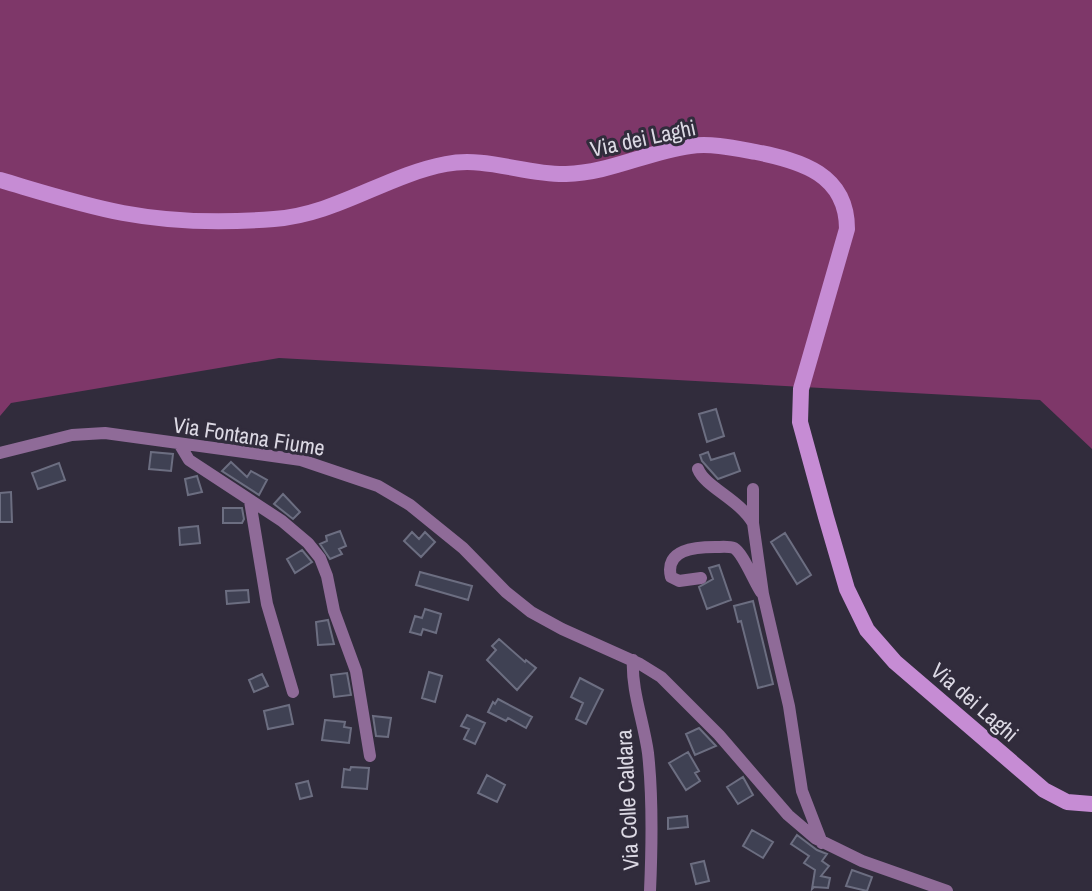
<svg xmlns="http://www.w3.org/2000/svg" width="1092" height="891" font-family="'Archivo Narrow',sans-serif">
  <rect width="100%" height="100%" fill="#312c3c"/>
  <path fill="#7e3769" d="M0,0H1092V449L1040,400L279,358L11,403L0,416Z"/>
  <path fill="#3f4153" stroke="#6c6e81" stroke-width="2" d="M716,409L724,436L707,442L699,414Z
    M151,452L173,454L171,471L149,469Z
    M708,452L711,460L734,453L740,471L718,479L702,461L700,455Z
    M231,462L247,477L251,471L267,480L259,495L222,471Z
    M59,463L65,480L38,489L32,473Z
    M197,476L202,492L188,495L185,479Z
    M11,492L12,522H0V493Z
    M283,494L300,512L293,519L274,504Z
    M223,508H242L244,519L242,523H223Z
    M198,526L200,543L180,545L179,528Z
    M340,531L346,546L339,549L342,554L330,559L320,544L327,541L326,536Z
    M412,532L419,539L425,532L435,542L421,557L404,541Z
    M785,533L811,575L797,584L771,542Z
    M302,550L312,562L295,573L287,559Z
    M719,565L731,600L707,609L699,587L713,579L709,568Z
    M420,572L472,586L468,600L416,585Z
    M248,590L249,602L227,604L226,591Z
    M753,601L773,684L758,688L741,621L738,622L734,606Z
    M425,609L441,614L436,633L423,629L421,635L410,632L415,616L422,618Z
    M328,620L334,644L318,645L316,622Z
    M499,639L525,662L526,660L536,668L517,690L487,660L496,650L492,646Z
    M429,672L442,676L435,702L422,698Z
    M347,673L351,695L334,697L331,675Z
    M262,674L268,686L254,692L249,680Z
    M580,678L603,690L586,724L576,719L583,703L571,697Z
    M498,699L532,717L526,728L508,718L506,721L488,712L493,702L495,704Z
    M289,705L293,724L268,729L264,711Z
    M467,715L485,723L475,744L464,739L469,729L461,726Z
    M373,716L391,718L388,737L376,736Z
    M325,720L345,722L344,727L351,728L349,743L322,740Z
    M699,728L716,746L695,755L686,734Z
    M688,752L699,771L695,773L700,781L686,790L669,763Z
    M351,767L369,768L367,789L342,787L344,769L350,770Z
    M487,775L505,785L497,802L478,793Z
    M743,777L753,795L738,804L727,787Z
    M308,781L312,796L300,799L296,784Z
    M687,816L688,827L668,829V818Z
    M752,830L773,842L763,858L743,846Z
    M797,835L817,850L827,854L822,861L829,866L821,876L830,878L828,888L814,887L812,889L815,870L804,863L809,856L791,844Z
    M704,861L709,881L696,884L691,864Z
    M852,870L872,877L867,891L846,886Z"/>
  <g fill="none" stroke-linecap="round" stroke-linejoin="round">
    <path stroke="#8f6b98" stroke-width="12" d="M180,445L189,460L282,521L308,543L320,558L327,576L334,611L356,671L370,756
      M0,453L72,435L105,433L301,460L378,486L410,505L463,548L506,592L531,612L562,629L640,664L661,677L719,735L788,815L815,838L862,861L947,891
      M698,469C705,487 739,499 753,523
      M753,489V523L763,594L789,706L802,791L822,843
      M250,501L267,604L293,692
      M701,578L679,581L671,577C664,549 696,547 715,547C721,547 729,546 734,548C743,553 754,582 761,592
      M633,660C631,689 644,723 648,753C653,798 652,846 650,891"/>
    <path stroke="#c68cd4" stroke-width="16" d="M0,180C41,192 81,205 123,213C171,222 225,223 274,219C335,215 387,175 446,164C486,156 526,175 566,174C609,173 647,152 690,146C711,143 734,148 756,152C801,161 847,174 847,229L801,389L800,422L826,517L847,589L867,630L895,662L1044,790L1067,802L1092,804"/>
  </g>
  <g text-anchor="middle" stroke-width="6" stroke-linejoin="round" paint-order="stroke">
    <g font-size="22" fill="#dcd9e4" stroke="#312c3c">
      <text transform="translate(643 138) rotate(-12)" y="8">Via dei Laghi</text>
      <text transform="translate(249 436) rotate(9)" y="8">Via Fontana Fiume</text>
      <text transform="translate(975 702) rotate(41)" y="8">Via dei Laghi</text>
      <text transform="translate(627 800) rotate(-93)" y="8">Via Colle Caldara</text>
    </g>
  </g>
</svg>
